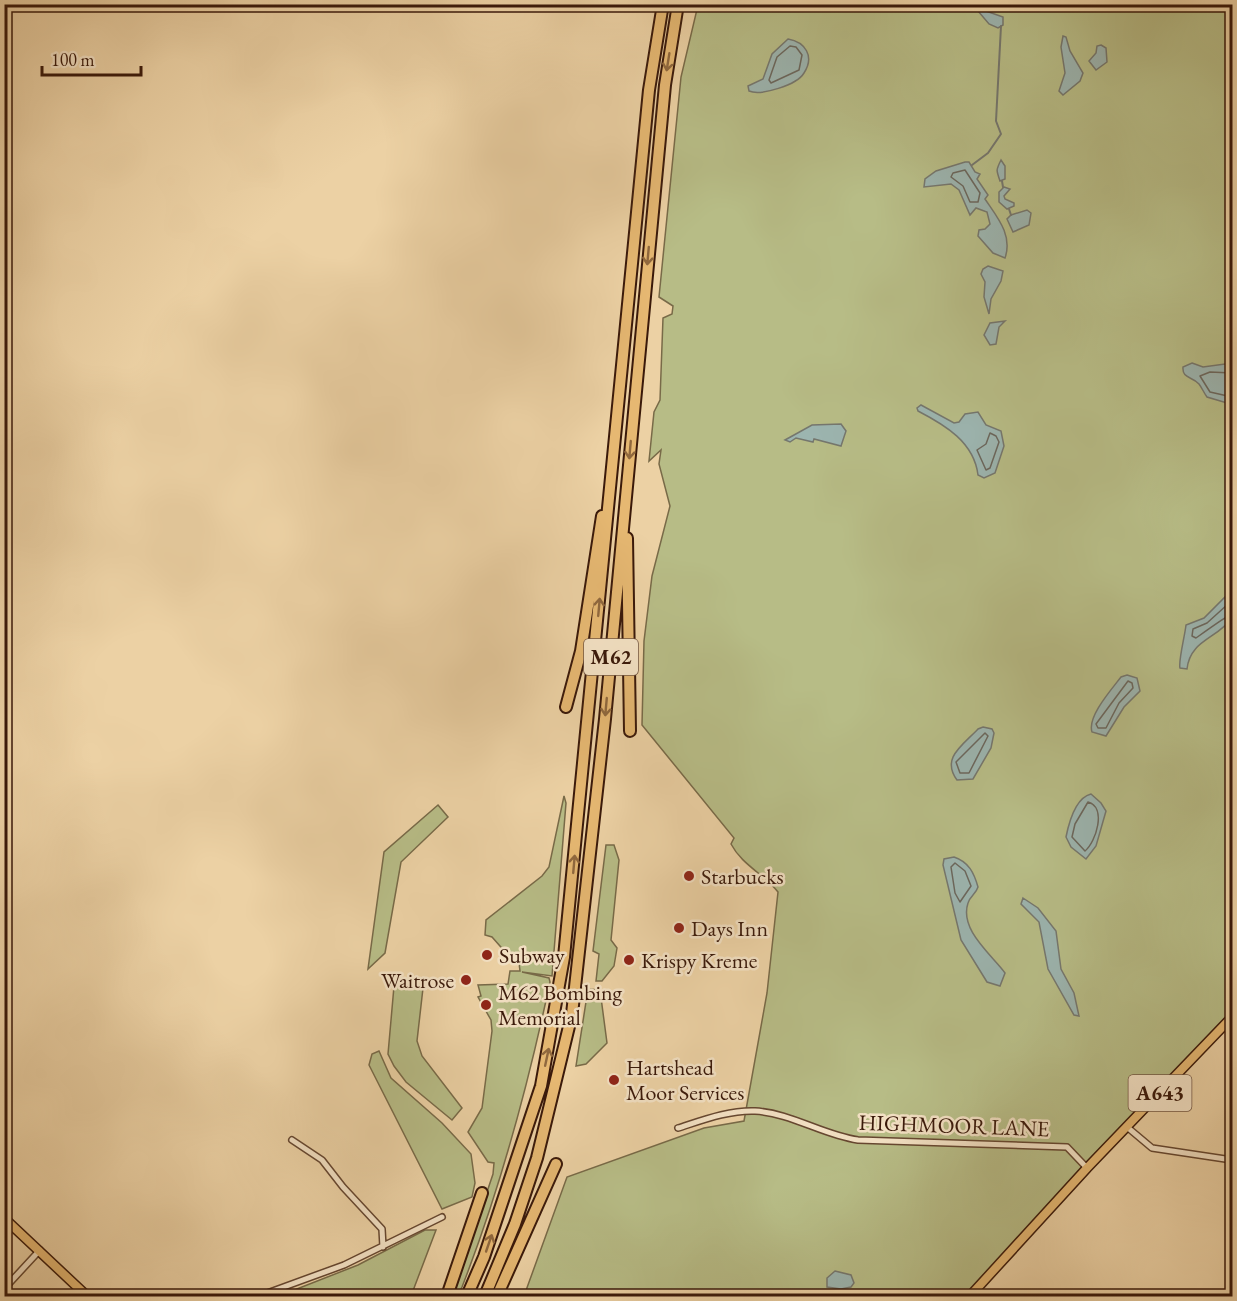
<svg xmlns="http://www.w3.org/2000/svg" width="1237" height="1301" font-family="'EB Garamond',serif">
  <rect width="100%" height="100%" fill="#ecd1a4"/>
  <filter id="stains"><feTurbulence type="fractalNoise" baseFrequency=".00333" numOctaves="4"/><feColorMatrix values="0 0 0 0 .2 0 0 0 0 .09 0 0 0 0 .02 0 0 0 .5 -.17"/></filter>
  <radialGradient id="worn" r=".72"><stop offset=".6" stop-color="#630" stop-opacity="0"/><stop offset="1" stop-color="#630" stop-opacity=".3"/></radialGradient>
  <path fill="#b7bc86" stroke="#786a48" stroke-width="1.5" d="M698,5H1232V1017L970,1296H524L567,1177L704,1128L744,1121L767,993L778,892C764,874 742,865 731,844L734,838L642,725L644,641L652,576L670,506L659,464L661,450L649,461L654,412L660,400L663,318L672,314L673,306L659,297L681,77Z
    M564,796L566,803L552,976L522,972L549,978L550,982C528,1086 501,1187 462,1287L457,1296H452L493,1174L494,1163L488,1162L468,1132L482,1108L492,1031L491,1020L478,997L481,996L478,985L508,984L510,971H520L519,963L514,962L492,937L485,935L486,920L542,876L549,867Z
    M438,805L448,817L401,862L385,953L368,969L384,852Z
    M606,845H614L619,860L611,940L617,948L614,966L602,981H596L599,954L593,951Z
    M395,975C403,984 415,979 423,988L417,1041L422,1056L462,1108L452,1120L406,1082L394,1066L388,1054Z
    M588,989L600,990L607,1043L586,1064L576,1066Z
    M379,1051L391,1078L442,1123L471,1154L475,1183L472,1197L442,1209L369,1065L372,1054Z
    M425,1230H436L411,1296H279L358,1265Z"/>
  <path fill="#9cb5b0" stroke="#75776e" stroke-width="1.5" d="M983,10L1003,17V25L998,28L989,24L978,11Z
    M1063,36L1066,37L1070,51L1083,73L1080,81L1063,95L1059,91L1065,73L1061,47Z
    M788,39C805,42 815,56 804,73C797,85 761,96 749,91L748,86L763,79L772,54Z
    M1101,45L1106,48L1107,62L1096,70L1089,61L1096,53L1097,46Z
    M1001,160L1005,166V179L1000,181C996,170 996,170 1001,160Z
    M965,162H969L975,172L980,174L977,179L988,195L985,199C997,217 1013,235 1005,258L993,253L978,236L979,230L985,229L990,224L987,212L976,208L970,215L959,190L951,184L924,187L925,179L936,171Z
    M1004,187L1010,189L1004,196L1005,199L1014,203V206L1007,209L999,202V192Z
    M1027,210L1031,213L1029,225L1013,232L1007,219L1011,215Z
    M988,266L1003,271L1001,281L991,299L989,314L984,297L985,282L981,274L983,269Z
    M1005,321L999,327L996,344L990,345L984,335L990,323Z
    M1192,363L1203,367L1225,364L1232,369V402L1227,403L1207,397C1204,393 1202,388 1199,384C1192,376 1182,379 1183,367Z
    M921,405L954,423L959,422L965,414L978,412L986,425L1001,431L1004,446L995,473L984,478L978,475C974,442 945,425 918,411L917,408Z
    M841,424L846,431L841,446L814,439L813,442L796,438L790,442L785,440L812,425Z
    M1225,597L1232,600V618C1217,639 1190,640 1187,669L1180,668C1178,662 1185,635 1186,625L1204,618Z
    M1127,675L1137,678L1140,691L1124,707L1106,736L1092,732C1087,717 1111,690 1121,677Z
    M983,727L992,729L994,733L991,748L973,779L957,780C941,758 962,746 978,729Z
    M1091,794L1101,803L1106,811L1096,846L1086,859L1071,847L1066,837C1069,822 1075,798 1091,794Z
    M954,857C969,862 974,873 978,887C976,894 970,896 968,903C959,930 992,955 1005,973L1000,986L987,982L961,940L943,865L944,859Z
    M1023,898L1038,908L1056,931L1061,969L1074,993L1079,1016L1074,1015L1048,969L1039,922L1021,904Z
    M835,1271L851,1275L854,1283L851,1287L841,1289L827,1287V1278Z"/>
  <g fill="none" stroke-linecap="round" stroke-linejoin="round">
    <path stroke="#6b675d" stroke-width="1.5" d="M790,46L796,47L802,55L799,70L771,83L769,80L777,57Z
      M965,170L980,193L978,202H970L963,186L951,177L953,173Z
      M1232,373L1210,372L1200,376L1210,392L1232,397
      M990,433L996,436L999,442L990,468L986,470L977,450L986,444Z
      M1232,603L1228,604L1207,623L1193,629L1192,636L1196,638C1203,633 1228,615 1232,614
      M1128,681L1132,683L1133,688L1119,703L1106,728H1098L1096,724Z
      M985,733L988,736L969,773H960L956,762Z
      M1088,802C1107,807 1096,842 1085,851L1072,837L1075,824Z
      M955,863L965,871L971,886L960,902L955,893L951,867Z"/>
    <path stroke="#75776e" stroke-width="2" d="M975,4L978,11
      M972,165L988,153L1001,134L996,121L1001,26
      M1002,181L1003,187
      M1009,209L1011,215"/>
    <g stroke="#664730" stroke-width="8">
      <path id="minor" d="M1127,1127L1152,1148L1232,1160
        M678,1128C703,1120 729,1110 755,1111C791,1113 823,1135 858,1140L1067,1147L1087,1168
        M292,1140L322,1160L343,1187L382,1229L383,1247
        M4,1289L40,1250
        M259,1296L344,1265L442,1217"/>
    </g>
    <g stroke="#3a190a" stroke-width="11">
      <path id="primary" d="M4,1218L87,1296
        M970,1296L1087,1168L1232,1017"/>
    </g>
    <g stroke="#3a190a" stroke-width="14">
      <path id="motorway" d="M627,538L630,731
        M566,707L581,651L602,516
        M447,1296L482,1193
        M467,1296L484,1257L541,1086L564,957L649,90L663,4
        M485,1296L515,1224L537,1158L572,1014L605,719L665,85L678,4
        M497,1296L556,1164"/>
    </g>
    <use href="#minor" stroke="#f3e1c4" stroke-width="5"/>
    <use href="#primary" stroke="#e6b872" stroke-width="8"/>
    <use href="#motorway" stroke="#e6b872" stroke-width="10"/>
  </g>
  <defs><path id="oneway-shaft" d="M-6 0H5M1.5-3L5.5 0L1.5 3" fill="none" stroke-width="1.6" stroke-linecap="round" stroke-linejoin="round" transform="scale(1.5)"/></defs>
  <g stroke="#90683e">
    <use href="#oneway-shaft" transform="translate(668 62) rotate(99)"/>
    <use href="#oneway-shaft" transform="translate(648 256) rotate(95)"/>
    <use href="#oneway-shaft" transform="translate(630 450) rotate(95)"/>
    <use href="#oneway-shaft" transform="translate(599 607) rotate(-85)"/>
    <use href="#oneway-shaft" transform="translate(606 707) rotate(95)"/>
    <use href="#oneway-shaft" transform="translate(574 864) rotate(-85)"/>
    <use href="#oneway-shaft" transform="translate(547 1057) rotate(-78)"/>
    <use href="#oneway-shaft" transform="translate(489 1243) rotate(-71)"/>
  </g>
  <g fill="#8f2418" stroke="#f3e1c4" stroke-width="2">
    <circle cx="689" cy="876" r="6"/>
    <circle cx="679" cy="928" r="6"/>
    <circle cx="487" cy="955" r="6"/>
    <circle cx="629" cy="960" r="6"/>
    <circle cx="466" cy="980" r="6"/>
    <circle cx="486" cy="1005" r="6"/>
    <circle cx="614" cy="1080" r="6"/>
  </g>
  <g text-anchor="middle" stroke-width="5" stroke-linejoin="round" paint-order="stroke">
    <g fill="#f3e1c4" stroke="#725542" stroke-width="1.5">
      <rect x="584" y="639" width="54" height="36" rx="4.5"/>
      <rect x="1128.5" y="1075" width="63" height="36" rx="4.5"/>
    </g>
    <g font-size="21" font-weight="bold" fill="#3a190a">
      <text x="611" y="664">M62</text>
      <text x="1160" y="1100">A643</text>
    </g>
    <g font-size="22" fill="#3a190a" stroke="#f3e1c4" text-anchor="start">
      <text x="701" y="884">Starbucks</text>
      <text x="691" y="936">Days Inn</text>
      <text x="499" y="963">Subway</text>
      <text x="641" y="968">Krispy Kreme</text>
      <text x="454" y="988" text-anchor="end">Waitrose</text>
      <text x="498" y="1000">M62 Bombing<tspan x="498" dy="25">Memorial</tspan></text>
      <text x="626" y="1075">Hartshead<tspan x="626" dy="25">Moor Services</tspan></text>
    </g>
    <g font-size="22" fill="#3a190a" stroke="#f3e1c4">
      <text transform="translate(954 1125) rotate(2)" y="8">HIGHMOOR LANE</text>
    </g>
  </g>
  <rect width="1237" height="1301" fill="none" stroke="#ecd1a4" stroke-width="24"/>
  <rect x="6" y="6" width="1225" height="1289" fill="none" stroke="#3a190a" stroke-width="3"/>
  <rect x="12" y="12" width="1213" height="1277" fill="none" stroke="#3a190a" stroke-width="1.5"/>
  <path d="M42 66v9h99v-9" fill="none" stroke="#3a190a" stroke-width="3"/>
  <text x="51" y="66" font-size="18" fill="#3a190a" stroke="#f3e1c4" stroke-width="4.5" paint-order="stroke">100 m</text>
  <rect width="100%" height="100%" filter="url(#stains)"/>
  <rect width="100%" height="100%" fill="url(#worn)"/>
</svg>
